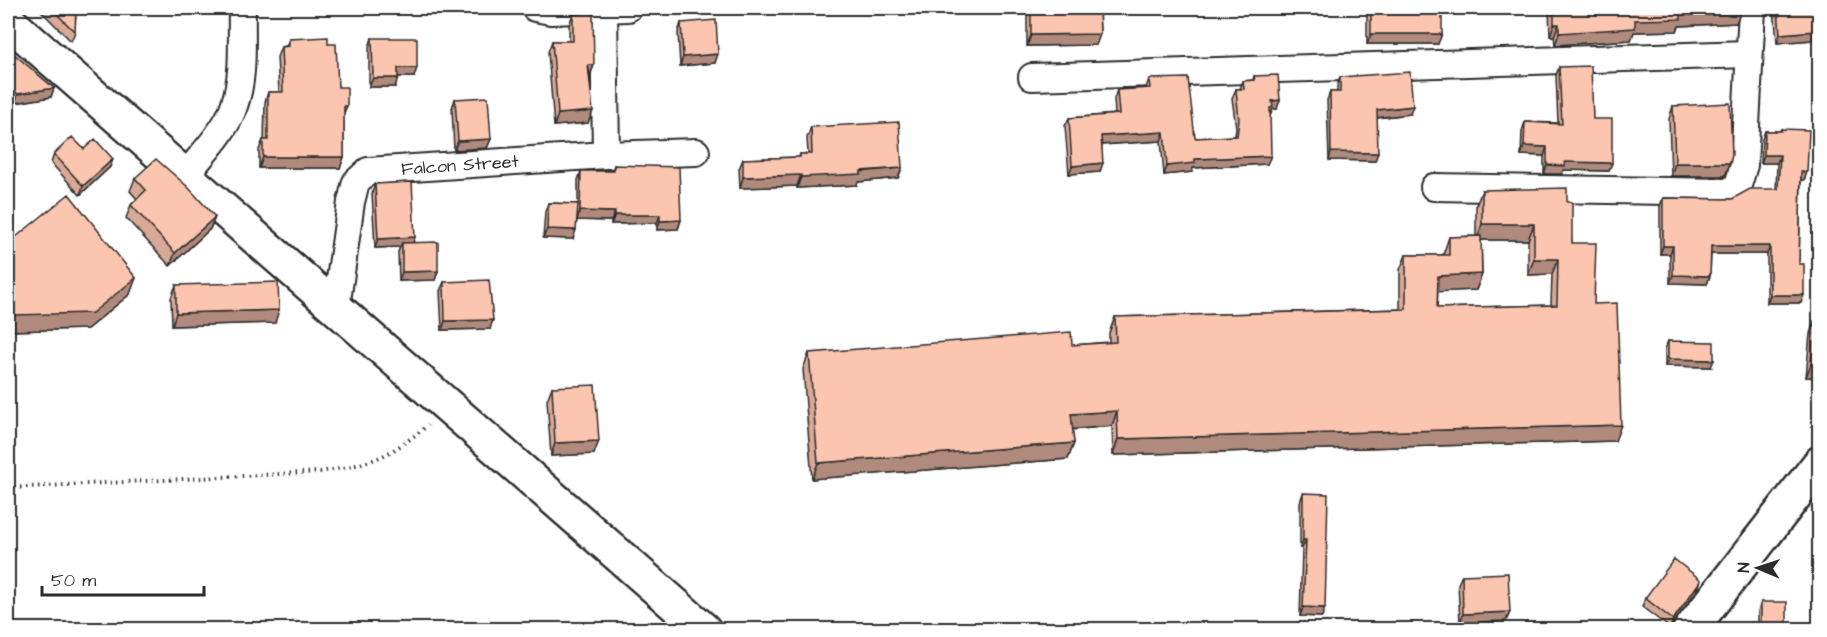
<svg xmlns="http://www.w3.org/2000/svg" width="1827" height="637" font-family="'Architects Daughter',sans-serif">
  <rect width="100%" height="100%" fill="#fff"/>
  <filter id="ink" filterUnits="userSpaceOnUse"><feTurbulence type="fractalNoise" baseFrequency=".0167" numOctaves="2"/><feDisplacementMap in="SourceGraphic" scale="12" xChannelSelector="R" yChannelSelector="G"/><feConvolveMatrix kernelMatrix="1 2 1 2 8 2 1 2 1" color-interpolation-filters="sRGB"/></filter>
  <g filter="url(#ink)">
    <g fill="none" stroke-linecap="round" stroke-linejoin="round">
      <g stroke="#2b2b2b" stroke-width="30">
        <g id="street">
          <path d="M535,8L551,11L628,8"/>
          <path d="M604,10L606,155"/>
          <path d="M1032,77L1748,54"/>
          <path d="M186,175C202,154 226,131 234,106C245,75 241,39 242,8"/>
          <path d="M1434,187L1729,192L1738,185L1744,165L1752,8"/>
          <path id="s1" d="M336,308L351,202L356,182L368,171L606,155L696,152"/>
        </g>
      </g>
      <g stroke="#2b2b2b" stroke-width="38">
        <path id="secondary" d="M1690,630L1820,463"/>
      </g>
      <g stroke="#2b2b2b" stroke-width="38">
        <path id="highway" d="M8,21L704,630"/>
      </g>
      <path stroke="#2b2b2b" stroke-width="4" stroke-dasharray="1.5 4.5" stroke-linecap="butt" d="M8,488L320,472C373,463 386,459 428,425"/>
      <use href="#street" stroke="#fff" stroke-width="26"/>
      <use href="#secondary" stroke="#fff" stroke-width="33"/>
      <use href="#highway" stroke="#fff" stroke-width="33"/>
    </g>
    <path fill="#d9a997" stroke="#2b2b2b" stroke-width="1.5" fill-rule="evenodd" d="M38,8H76L75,32L71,41Z
      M1027,8H1099L1100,34L1096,45L1027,46Z
      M1367,8H1442L1438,44H1367Z
      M1549,8H1741V11L1736,23L1679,26L1677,31L1634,32L1631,40L1555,45L1554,36H1550Z
      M1774,8H1813L1815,31L1812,40L1777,43Z
      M573,14L594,65L590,76L588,123L554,126L548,52L552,41H569V25Z
      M681,23L715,63L680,66L678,32Z
      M372,38L414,77H398L395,87H369V47Z
      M289,39L328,44L338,87L347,106L344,113V157L340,168H259V150L263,140H264L265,102L268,92H279L277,57L281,47L286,46Z
      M8,49L54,88L51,97L15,103L8,97Z
      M1559,67L1593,119L1609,171L1563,170L1562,174H1544V156L1521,155L1522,131L1525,122L1558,123L1556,75Z
      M1254,76L1277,109H1273L1270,116L1267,164L1193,168L1192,172L1164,175L1161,141L1102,145L1100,172L1069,174L1065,126L1069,118L1115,114L1114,99L1117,90L1146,88L1149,79L1195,138L1235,136L1236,128L1232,98L1236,89H1240L1243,81L1253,80Z
      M1340,77L1410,114L1377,118L1375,161L1329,160L1327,100L1330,92H1337V86Z
      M455,99L491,139L487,148L454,150L452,108Z
      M1673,106L1730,163L1725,176H1671L1669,119Z
      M811,127L902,168L898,178L858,182L857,185L797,188V186L740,188L739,169L743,159L799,157L800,154H808L807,138Z
      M1781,129L1807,172L1804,180H1801L1799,264L1801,303H1767V254H1711L1710,276L1707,284L1670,283V254H1660V206L1663,198L1732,199L1776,189L1777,163H1761L1762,139L1765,131H1780Z
      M84,149L113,159L110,167L80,195L51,163L54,154Z
      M614,165L681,220L678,229L657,230V223L611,224V221L577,220L573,239L543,238L545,212L548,203L578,204V180L581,171H612Z
      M135,178L215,217L210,229L170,266L126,218L131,205L137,199L130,191Z
      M375,184L413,242L438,271L435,280L399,281L398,252L400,247L375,248L372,193Z
      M1482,190L1567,202L1572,243L1594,304L1615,441L1113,455L1112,426L1072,430L1074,443L1068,459L812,479L803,369L809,353L1072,345L1109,342V333L1115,317L1400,309V270L1406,255H1443L1449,237L1476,236V206ZM1481,240H1528V275L1552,274L1551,305L1437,308L1438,291L1476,290L1482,274Z
      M11,241L130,294L87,329L8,331V249Z
      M444,282L490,329L442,330L440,291Z
      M176,285L275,323L172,326L171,298Z
      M1814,321L1820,378L1806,377L1810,334Z
      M1668,341L1711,367L1665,366V348Z
      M552,387L594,454L551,456L547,400Z
      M1303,493L1322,617L1300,616L1302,548H1300V502Z
      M1462,575L1510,612L1506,621L1460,623L1458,584Z
      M1698,589L1670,628L1642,607L1645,598Z
      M1761,602L1787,630H1758V611Z"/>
    <path fill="#b08a7b" stroke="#2b2b2b" stroke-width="1.5" d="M1741,11L1736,23L1679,26L1677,31L1634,32L1631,40L1555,45L1559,33L1635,20L1681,14Z
      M1554,24H1559L1554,36H1550Z
      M1815,31L1812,40L1777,43L1780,34Z
      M1100,34L1096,45L1027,46L1031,35Z
      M1371,34H1442L1438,44H1367Z
      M718,54L715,63L680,66L683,57Z
      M588,65H594L590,76Z
      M398,68H417L414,77H395Z
      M373,78H398L395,87H369Z
      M54,88L51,97L15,103L18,94Z
      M1280,100L1277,109H1273L1270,116H1267L1272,101Z
      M1413,106L1410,114L1374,118L1377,110Z
      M593,111L588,123L554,126L558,114Z
      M1164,132L1161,141L1098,145L1101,136Z
      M491,139L487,148L454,150L458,141Z
      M1524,146L1547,147L1544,156L1521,155Z
      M1331,152L1378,153L1375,161L1329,160Z
      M1764,155H1780L1777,163H1761Z
      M1271,156L1267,164L1193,168L1192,172L1164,175L1167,166L1195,159Z
      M263,157H344L340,168H259Z
      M113,159L110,167L80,195L83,186Z
      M1565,162L1612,163L1609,171L1563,170L1562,174H1544L1547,165Z
      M1103,163L1100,172L1069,174L1072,166Z
      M1675,163H1730L1725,176H1671Z
      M902,168L898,178L858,182L857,185L797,188L801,177Z
      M1801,172H1807L1804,180H1798Z
      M801,175L797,186L740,188L743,177Z
      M580,211L615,212L611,221L577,220Z
      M615,215H660L657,223L611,224Z
      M215,217L210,229L170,266L175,253Z
      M681,220L678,229L657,230L660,221Z
      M1482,224H1534L1528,240H1477Z
      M547,229L576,230L573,239L543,238Z
      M415,237L412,246L402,243L400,247L375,248L378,239Z
      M1663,246H1673L1670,254H1660Z
      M1711,246H1770L1767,254H1708Z
      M1534,259H1558L1552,274L1528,275Z
      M438,271L435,280L399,281L402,272Z
      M1482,274L1476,290L1432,292L1438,276Z
      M1673,275L1710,276L1707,284L1670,283Z
      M136,278L130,294L87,329L8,331L14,315Z
      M1770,295H1804L1801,303H1767Z
      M279,310L275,323L172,326L176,313Z
      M493,320L490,329L442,330L445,321Z
      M1668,359L1714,360L1711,367L1665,366Z
      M1811,364L1820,365V378L1806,377Z
      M1117,411L1112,426L1065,430L1071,414Z
      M1621,425L1615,441L1113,455L1118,439Z
      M599,441L594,454L551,456L555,443Z
      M1074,443L1068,459L812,479L818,463Z
      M1303,540H1306L1302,548H1300Z
      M1701,580L1698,589L1670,628L1673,620Z
      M1303,607L1325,608L1322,617L1300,616Z
      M1510,612L1506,621L1460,623L1463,614Z"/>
    <path fill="#fcc5b0" stroke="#2b2b2b" stroke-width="1.5" d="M51,8H76L75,32Z
      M1031,8H1099L1100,34L1031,35Z
      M1371,8H1442V34H1371Z
      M1554,8H1741V11L1681,14V19L1635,20V28L1559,33V24H1554Z
      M1778,8H1813L1815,31L1780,34Z
      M593,13L594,65H588L593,111L558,114L552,41H573V14Z
      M716,20L718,54L683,57L681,23Z
      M328,37V44H336L338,87H347V106H344V157H263V140H268V92H283L281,47L289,46V39Z
      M372,38H417V68H398V78H373Z
      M8,49L54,88L18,94L8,85Z
      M1591,66L1593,119H1612V163L1565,162V166L1547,165V147L1524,146L1525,122L1562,124L1559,67Z
      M1410,72L1413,106L1377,110L1378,153L1331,152L1330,92H1340V77Z
      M1278,75L1280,100L1272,101L1273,107L1270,108L1271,156L1195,159V163L1167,166L1164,132L1101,136L1103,163L1072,166L1069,118L1119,114L1117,90L1150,88L1149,79L1188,78L1195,138L1237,136L1239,120L1236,89H1244L1243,81L1255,80L1254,76Z
      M488,97L491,139L458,141L455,99Z
      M1730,103L1732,155L1730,163H1675L1673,106Z
      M899,122L902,168L861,171V174L801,177V175L743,177V159L800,157V154H812L811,127Z
      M1781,129L1809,130L1807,172H1801L1799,264H1804V295H1770V246H1711L1710,276L1673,275V246H1663V198L1732,199L1750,189H1778L1780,155H1764L1765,131H1781Z
      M72,137L84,149L95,139L113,159L83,186L54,154Z
      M156,159L188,187L215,217L175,253L131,205L146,190L135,178Z
      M614,165L679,167L681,220L660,221V215H615V212L580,211L581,171H614Z
      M412,182L415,237L378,239L375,184Z
      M1567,188V202H1572V243H1596L1594,304L1617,303L1621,425L1118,439L1117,411L1071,414L1074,443L818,463L809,353L1071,332L1072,345L1116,342L1115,317L1406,309V255H1449V237L1481,236L1482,274L1438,276L1437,308L1557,305L1558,259H1534V224H1482V190Z
      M69,194L136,278L92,313L14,315L11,241Z
      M548,203L578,204L576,230L547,229Z
      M438,242V271L402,272V243Z
      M489,280L493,320L445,321L444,282Z
      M278,282L279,310L176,313V285Z
      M1814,321H1820V365L1811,364Z
      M1668,341L1714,342V360L1668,359Z
      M595,385L599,441L555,443L552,387Z
      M1303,493L1328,494L1325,608L1303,607L1306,540H1303Z
      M1674,559L1701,580L1673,620L1645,598Z
      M1508,573L1510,612L1463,614L1462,575Z
      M1761,602H1787V630H1761Z"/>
  </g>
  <g text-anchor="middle" stroke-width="5" stroke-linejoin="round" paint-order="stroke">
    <g font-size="18" fill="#2b2b2b" stroke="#fff">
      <text dy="6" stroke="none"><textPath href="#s1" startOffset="236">Falcon Street</textPath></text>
    </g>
  </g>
  <rect width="1827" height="637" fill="none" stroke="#fff" stroke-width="30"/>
  <rect x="15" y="15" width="1797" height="607" fill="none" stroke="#2b2b2b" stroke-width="2" filter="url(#ink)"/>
  <g transform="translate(1758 568) rotate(272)" stroke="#ffffff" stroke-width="4.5" paint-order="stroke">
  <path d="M0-4.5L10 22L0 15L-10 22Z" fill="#2b2b2b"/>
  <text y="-9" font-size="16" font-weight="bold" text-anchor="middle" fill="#2b2b2b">N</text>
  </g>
  <path d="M42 586v9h162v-9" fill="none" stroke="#2b2b2b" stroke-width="3"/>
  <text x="51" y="586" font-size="18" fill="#2b2b2b" stroke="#ffffff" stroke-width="4.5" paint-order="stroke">50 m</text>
</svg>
